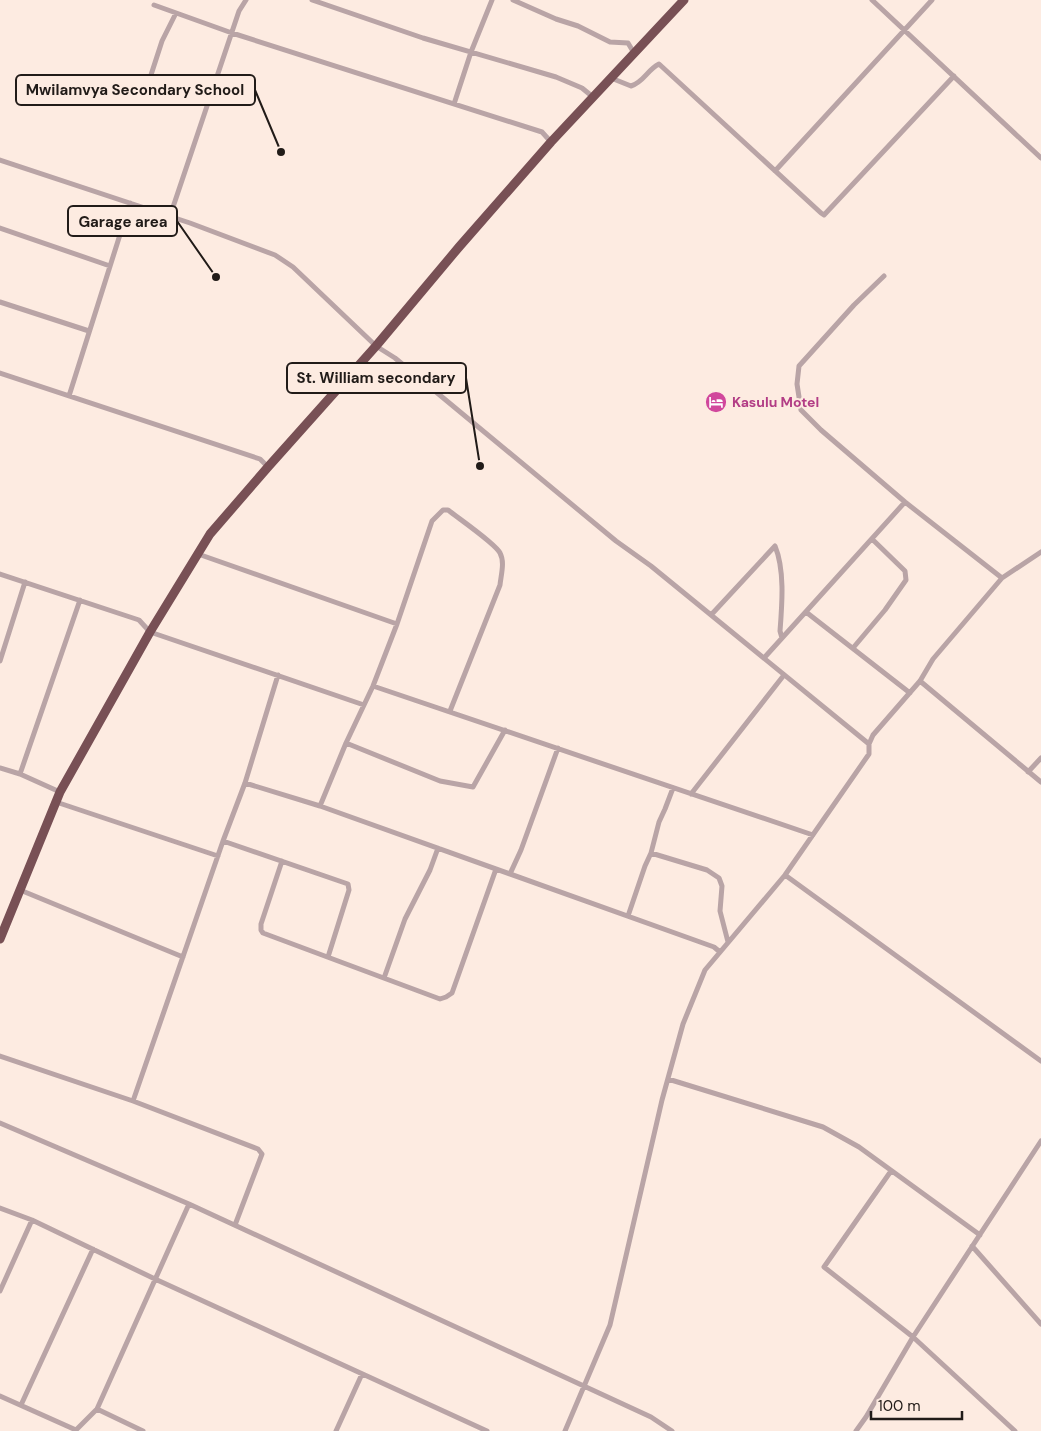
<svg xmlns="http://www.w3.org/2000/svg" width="1041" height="1431" font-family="'DM Sans',sans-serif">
  <rect width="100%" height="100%" fill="#fdebe1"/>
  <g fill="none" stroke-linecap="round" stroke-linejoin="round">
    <path stroke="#b9a4a6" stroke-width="5" d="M312,0L423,38L556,77L582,88L593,97
      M513,0L556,19L578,26L610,42L628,43L634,53
      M872,0L1041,158
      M154,5L232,33L542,132L551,142
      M150,78L162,41L176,13
      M611,78L631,86C644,82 647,70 659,64L821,213L824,215L954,76
      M454,104L471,52L492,0
      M0,160L190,223L275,255L293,267L376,346L395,358L616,541L651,566L869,744V754L785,875L705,970L683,1024L662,1100L610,1325L565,1431
      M775,171L932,0
      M170,216L239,11L246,0
      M0,228L110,266
      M884,276L854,305L799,366L797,384L801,410L821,430L905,502L1002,578
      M0,302L89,331
      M0,373L260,459L268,467
      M69,396L130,203
      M198,554L397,624
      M0,574L139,620L150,632L364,705
      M806,612L910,693
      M711,615L775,546C785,570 782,605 780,631L782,638
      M853,648L885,610L906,580L905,571L872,539
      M764,658L905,502
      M0,661L25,582
      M920,681L1041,782
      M373,686L813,835
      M346,743L440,781L473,787L505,730
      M869,744L873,735L920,681L933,659L1002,578L1041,552
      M0,768L20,774L60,792
      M1028,772L1041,758
      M20,774L80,600
      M245,783L320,806L714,947L720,952
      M691,794L784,675
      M56,802L218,856
      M320,806L346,743L373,686L397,624L432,521L443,510H448C458,518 496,544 500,553C505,562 501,575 500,585L450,711
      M223,841L348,884L349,890L328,957
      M651,853L707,870L719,878L722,886L720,911L728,942
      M282,861L261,924V930L263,933L440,999L446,997L452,993L496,869
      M510,874L521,850L558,748
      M785,875L1041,1061
      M20,890L183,957
      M628,916L645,866L651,853L659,822L665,809L673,788
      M384,978L405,919L430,870L438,848
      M0,1056L133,1101L258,1149L262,1154L235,1225
      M668,1079L823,1127L859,1147L980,1235
      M133,1101L223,841L245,783L278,675
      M0,1123L189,1204L651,1417L672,1431
      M891,1171L824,1267L913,1337L1015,1431
      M0,1208L32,1220L155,1279L487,1431
      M972,1246L1041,1324
      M0,1291L32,1220
      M0,1396L76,1430
      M21,1405L93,1249
      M97,1409L143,1431
      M76,1430L97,1409L189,1204
      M336,1431L362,1374
      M856,1431L866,1417L913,1337L1041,1141"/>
    <path stroke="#785055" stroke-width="9" d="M0,939L60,792L150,632L210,534L268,467L376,346L459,247L551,142L684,0"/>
  </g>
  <defs>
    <g id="hotel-disc" transform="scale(1.125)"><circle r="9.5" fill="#d1479c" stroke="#fdebe1"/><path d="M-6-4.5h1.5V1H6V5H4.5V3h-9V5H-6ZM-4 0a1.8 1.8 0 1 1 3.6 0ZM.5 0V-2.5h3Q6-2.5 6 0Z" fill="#fff"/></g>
  </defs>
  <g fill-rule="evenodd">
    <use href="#hotel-disc" x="716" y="402"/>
  </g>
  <g text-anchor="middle" stroke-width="4" stroke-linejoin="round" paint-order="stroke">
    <g font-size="14" font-weight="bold" fill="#b23c85" stroke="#fdebe1" text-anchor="start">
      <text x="732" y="407">Kasulu Motel</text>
    </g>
  </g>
  <path fill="none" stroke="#211b18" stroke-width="2" d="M281 152L255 90M216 277L177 221M480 466L466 378"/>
  <g fill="#211b18" stroke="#fdebe1" stroke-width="2">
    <circle cx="281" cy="152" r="5"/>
    <circle cx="216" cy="277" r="5"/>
    <circle cx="480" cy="466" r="5"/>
  </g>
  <g fill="#fdebe1" stroke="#211b18" stroke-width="2">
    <rect x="16" y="75" width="239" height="30" rx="5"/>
    <rect x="68" y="206" width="109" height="30" rx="5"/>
    <rect x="287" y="363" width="179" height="30" rx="5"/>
  </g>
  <g font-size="15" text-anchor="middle" font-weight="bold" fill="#211b18">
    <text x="135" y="95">Mwilamvya Secondary School</text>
    <text x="123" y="227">Garage area</text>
    <text x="376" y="383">St. William secondary</text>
  </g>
  <path d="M871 1411v8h91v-8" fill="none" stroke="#211b18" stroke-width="2.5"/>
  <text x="878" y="1411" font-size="15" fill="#211b18" stroke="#fdebe1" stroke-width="4" paint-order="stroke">100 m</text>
</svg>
